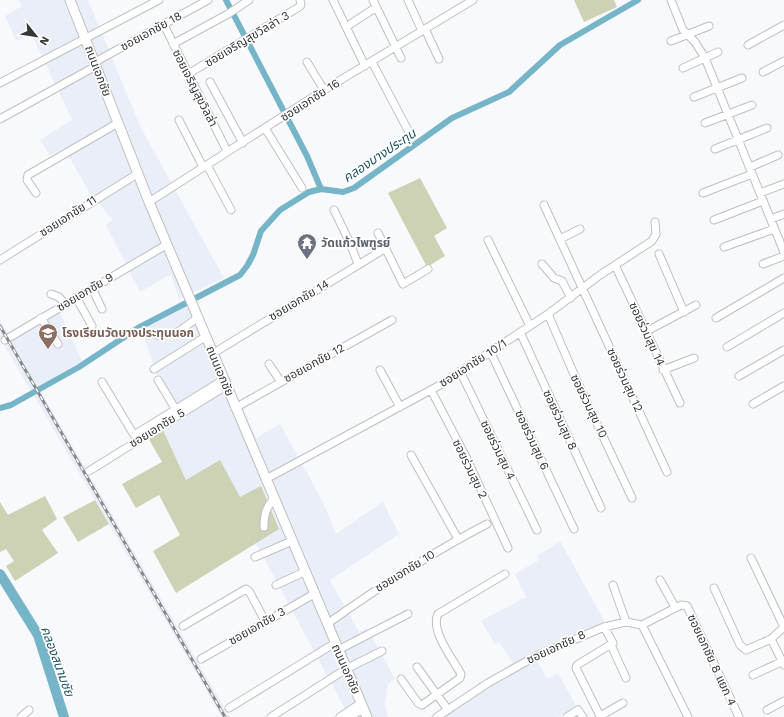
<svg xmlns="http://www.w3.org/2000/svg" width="784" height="717" font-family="'Work Sans','Noto Sans Thai',sans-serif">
  <rect width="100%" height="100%" fill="#f7f9fc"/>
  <path fill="#e9eef8" d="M19,0H88L141,128L224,278L179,299L171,274L140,292L106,225L113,220L91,195L64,148L50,155L40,140L72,120L32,35L16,41L5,16L22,6Z
    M196,300L256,438L280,424L323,502L336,534L383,502L399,534L330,580L359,632L367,628L395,679L388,684L385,704L388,717H333L345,709L256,543L279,529L261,486L241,498L186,480L162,428L178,418L157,375L142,331Z
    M59,311L82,361L31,391L0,338V320L12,340Z
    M41,392L196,659L230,717H222L34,396Z
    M560,541L605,622L534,653L547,679L558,673L576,706L558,717H429L513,663L499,642L495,644L481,621L526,597L515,574L539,560L537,556Z"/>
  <path fill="#ccd2b3" d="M574,0H614L617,7L584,22Z
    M420,178L447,228L434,236L445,256L427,267L388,193Z
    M162,428L186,480L220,460L240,497L261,486L279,529L176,593L153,551L180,535L159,495L136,508L122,484L162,462L147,436Z
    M45,496L57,519L42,530L58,553L15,581L6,566L14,561L6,549L0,552V502L8,515Z
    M95,500L109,524L78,542L63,517Z"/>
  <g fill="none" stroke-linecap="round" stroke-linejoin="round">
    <path stroke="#76b5c7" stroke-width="6" d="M226,0L307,156L321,189
      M0,408L11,405L79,367L138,328L240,275L247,266L253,255L261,231L280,210L309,192L321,189L343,192L354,188L452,118L509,92L560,45L638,0"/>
    <path stroke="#76b5c7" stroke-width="10" d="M0,574L38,635L64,717"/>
    <g stroke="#bebfc2" stroke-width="9">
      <path id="minor" d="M333,0L365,66
        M373,0L401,58
        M408,0L422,31
        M671,0L683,30L695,42L705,58L784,252
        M164,25L227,151
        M346,27L372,10
        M425,29L439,59
        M671,41L709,26
        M173,44L228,14L249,0
        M748,45L784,25
        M95,62L208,0
        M307,62L324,90
        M372,62L410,134
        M683,68L718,52
        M763,72L784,61
        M188,74L299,7L301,5L300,0
        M210,82L243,143
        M0,83L159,0
        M694,97L742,78
        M0,119L96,66
        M179,120L203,167
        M705,123L752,105
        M265,128L302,188
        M715,149L767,128
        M207,165L231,210
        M750,167L778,155
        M36,193L27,180L28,175L118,123
        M703,193L752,174
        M760,193L784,184
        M149,202L324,90L473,0
        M544,205L667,472
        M334,210L350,243L358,264
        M771,219L784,214
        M714,220L763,201
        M378,233L403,284L428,269
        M560,239L580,229
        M488,240L530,326
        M724,247L774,229
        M659,254L684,312
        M0,260L137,174
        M542,264L554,278L562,281L571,298
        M763,264L784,256
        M615,265L680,403
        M92,288L102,309
        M51,294L59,297L65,304
        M76,297L92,326
        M548,314L576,379L632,498
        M41,318L58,344
        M716,318L784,278
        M647,331L696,305
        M520,332L601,508
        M157,335L178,332L197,318
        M5,340L166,245
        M727,347L784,313
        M490,351L574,529
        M212,354L386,248
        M269,364L281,382
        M154,369L205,337
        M380,370L400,407
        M663,370L694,358
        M460,371L537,530
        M739,376L784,350
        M158,380L176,410
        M102,382L134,435L223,380
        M431,390L466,457L508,548
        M753,404L784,386
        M235,408L392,320
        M411,455L458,539
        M89,471L226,386
        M266,479L440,385L548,314L600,275L652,241L656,234L655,222
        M264,527C264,514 266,508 274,498
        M255,557L292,541
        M660,580L675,607
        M276,585L304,572
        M613,585L626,622
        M714,588L740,645L746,650L771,639L784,627L751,558
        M327,624C379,587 431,553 487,524
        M642,625L688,717
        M183,626L246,589L249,591L265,621
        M604,627L613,643L577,665L576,668L600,716L623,703
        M771,639L784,665
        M611,645L626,678
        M338,650L408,614
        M201,659L314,594
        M417,667L448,710
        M753,675L783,661
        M401,679L418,703L422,705L460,678L461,674C453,659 430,631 438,614L505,574
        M229,708L335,643
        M767,710L784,701
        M21,717L29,710
        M271,717L346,669L382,651
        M340,717L361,703
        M350,717L363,709
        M437,717L488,683L536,656L604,627L626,622L642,625L681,605L687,606L739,717
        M567,717L578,710L583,717"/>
    </g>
    <g stroke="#bebfc2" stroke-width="11">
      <path id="major" d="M70,0L149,202L367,717"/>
    </g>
    <use href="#minor" stroke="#fff" stroke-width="7"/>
    <use href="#major" stroke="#fff" stroke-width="9"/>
    <g stroke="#87888a" stroke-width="3">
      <path id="rail" d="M0,326L225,717"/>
    </g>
    <use href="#rail" stroke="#fff" stroke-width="1.5" stroke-dasharray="4.5" stroke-linecap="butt"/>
  </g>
  <defs>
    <g id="temple-pin" transform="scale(1)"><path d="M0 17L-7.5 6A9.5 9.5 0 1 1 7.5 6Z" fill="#6b7280" stroke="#fff"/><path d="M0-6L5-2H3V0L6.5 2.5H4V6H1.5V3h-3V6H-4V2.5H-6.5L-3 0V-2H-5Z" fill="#fff"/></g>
    <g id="school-pin" transform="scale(1)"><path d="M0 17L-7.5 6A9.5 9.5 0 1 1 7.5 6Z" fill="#8d6e63" stroke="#fff"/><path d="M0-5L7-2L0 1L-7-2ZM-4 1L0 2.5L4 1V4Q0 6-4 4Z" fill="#fff"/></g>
  </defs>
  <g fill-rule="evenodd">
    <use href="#temple-pin" x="307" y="243"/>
    <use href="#school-pin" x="48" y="333"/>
  </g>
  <g text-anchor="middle" stroke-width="3.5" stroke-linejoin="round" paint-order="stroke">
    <g font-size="12" fill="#363738" stroke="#fff">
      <text transform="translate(151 31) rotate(-29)" y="4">ซอยเอกชัย 18</text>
      <text transform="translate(247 39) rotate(-31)" y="4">ซอยเจริญสุขวิลล่า 3</text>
      <text transform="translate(98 71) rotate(69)" y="4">ถนนเอกชัย</text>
      <text transform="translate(195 88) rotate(63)" y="4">ซอยเจริญสุขวิลล่า</text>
      <text transform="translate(310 100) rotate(-33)" y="4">ซอยเอกชัย 16</text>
      <text transform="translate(68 216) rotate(-33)" y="4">ซอยเอกชัย 11</text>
      <text transform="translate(85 292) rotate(-31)" y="4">ซอยเอกชัย 9</text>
      <text transform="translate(299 300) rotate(-31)" y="4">ซอยเอกชัย 14</text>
      <text transform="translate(647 334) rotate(65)" y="4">ซอยร่วมสุข 14</text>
      <text transform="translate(314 363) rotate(-29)" y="4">ซอยเอกชัย 12</text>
      <text transform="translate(473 363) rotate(-33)" y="4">ซอยเอกชัย 10/1</text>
      <text transform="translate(220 371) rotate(67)" y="4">ถนนเอกชัย</text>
      <text transform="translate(625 380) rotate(65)" y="4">ซอยร่วมสุข 12</text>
      <text transform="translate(589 406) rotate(64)" y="4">ซอยร่วมสุข 10</text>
      <text transform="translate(560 420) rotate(65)" y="4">ซอยร่วมสุข 8</text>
      <text transform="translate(157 428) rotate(-32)" y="4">ซอยเอกชัย 5</text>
      <text transform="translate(532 440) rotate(65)" y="4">ซอยร่วมสุข 6</text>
      <text transform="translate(498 450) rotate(64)" y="4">ซอยร่วมสุข 4</text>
      <text transform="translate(470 469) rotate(64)" y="4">ซอยร่วมสุข 2</text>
      <text transform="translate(405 571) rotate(-32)" y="4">ซอยเอกชัย 10</text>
      <text transform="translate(257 626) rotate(-30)" y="4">ซอยเอกชัย 3</text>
      <text transform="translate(556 647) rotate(-25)" y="4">ซอยเอกชัย 8</text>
      <text transform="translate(712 660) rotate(65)" y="4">ซอยเอกชัย 8 แยก 4</text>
      <text transform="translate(346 669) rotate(66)" y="4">ถนนเอกชัย</text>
    </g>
    <g font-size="12" font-weight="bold" fill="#5b616d" stroke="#fff" text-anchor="start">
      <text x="321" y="247">วัดแก้วไพฑูรย์</text>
    </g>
    <g font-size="12" font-weight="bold" fill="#785e54" stroke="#fff" text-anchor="start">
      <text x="62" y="337">โรงเรียนวัดบางประทุนนอก</text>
    </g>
    <g font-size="13" font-style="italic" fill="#205563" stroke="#fff">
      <text transform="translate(379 155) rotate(-34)" y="5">คลองบางประทุน</text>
      <text transform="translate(58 661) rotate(70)" y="5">คลองสนามชัย</text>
    </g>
  </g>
  <g transform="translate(36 36) rotate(120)" stroke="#ffffff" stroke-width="3" paint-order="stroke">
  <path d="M0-3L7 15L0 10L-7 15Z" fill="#363738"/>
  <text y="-6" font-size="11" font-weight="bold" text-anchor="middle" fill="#363738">N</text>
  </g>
</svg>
